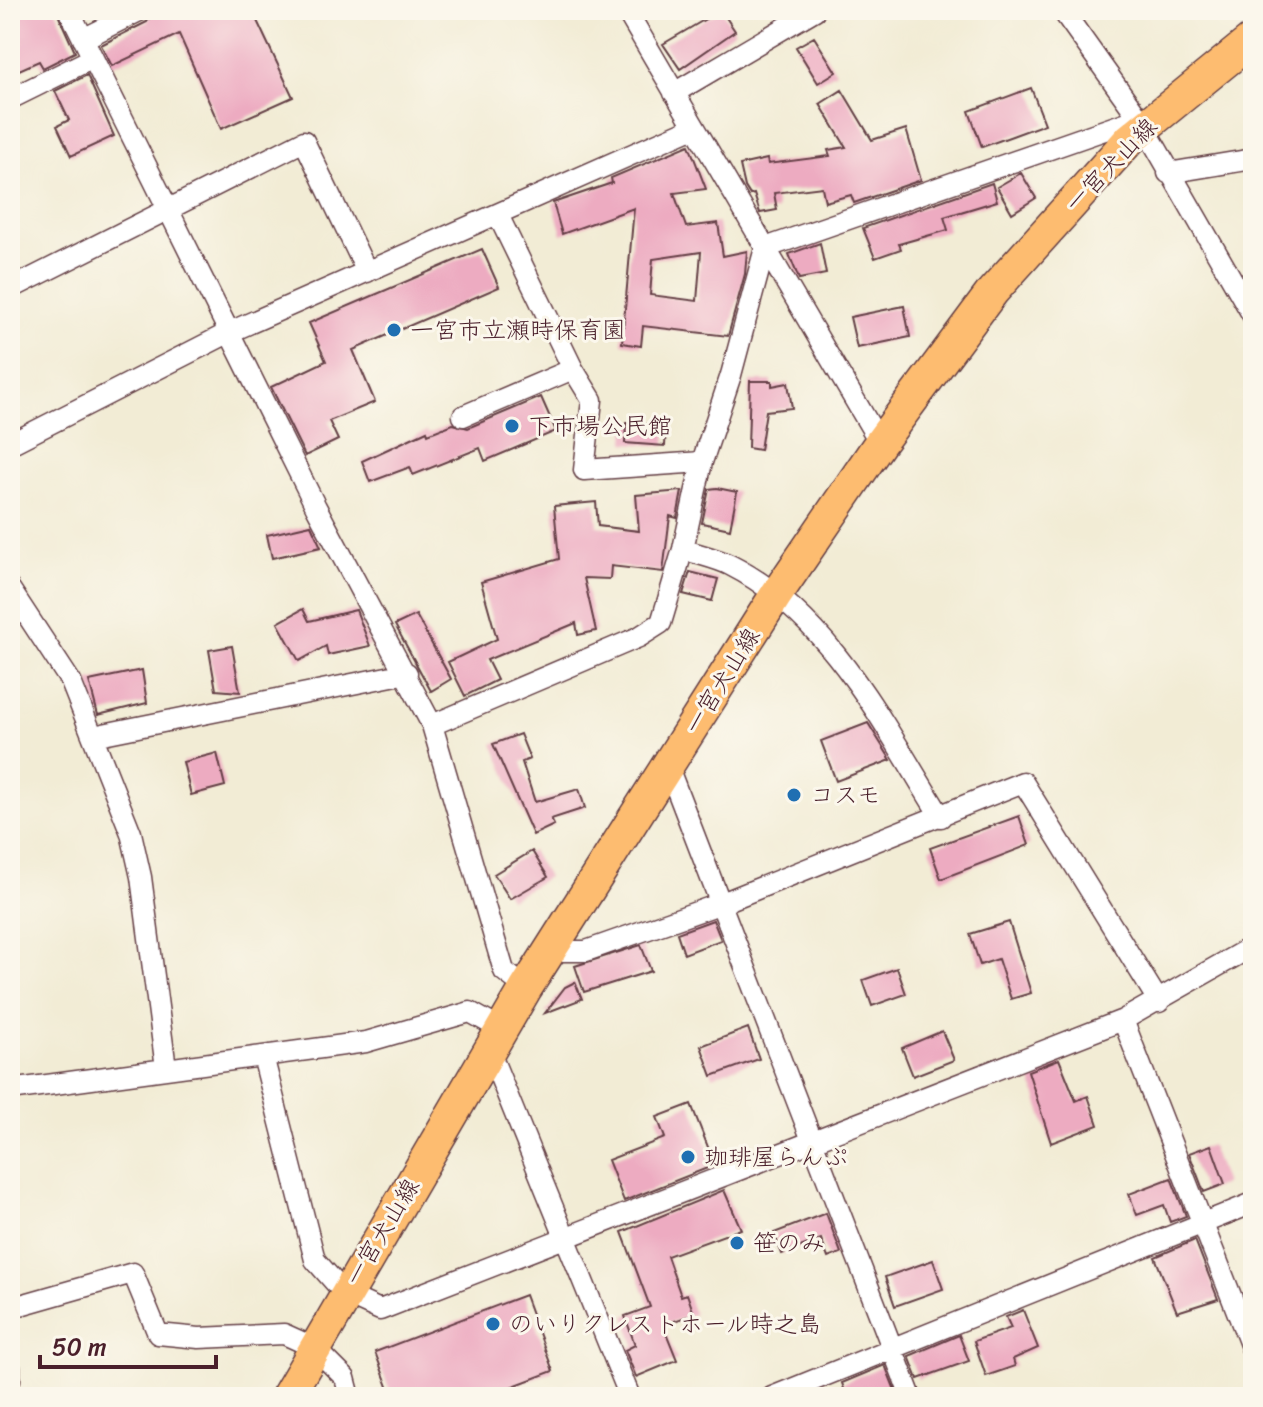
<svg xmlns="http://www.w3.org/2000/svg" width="1263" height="1407" font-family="Sriracha,'Klee One',sans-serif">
  <rect width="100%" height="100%" fill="#fbf7ec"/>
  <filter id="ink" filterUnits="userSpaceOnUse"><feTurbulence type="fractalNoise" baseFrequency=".0125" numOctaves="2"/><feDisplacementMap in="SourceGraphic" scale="16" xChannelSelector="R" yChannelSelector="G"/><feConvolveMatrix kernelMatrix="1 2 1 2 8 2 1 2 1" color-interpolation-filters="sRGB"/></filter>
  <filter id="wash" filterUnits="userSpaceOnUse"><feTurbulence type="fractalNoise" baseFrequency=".006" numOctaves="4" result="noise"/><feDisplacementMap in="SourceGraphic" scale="32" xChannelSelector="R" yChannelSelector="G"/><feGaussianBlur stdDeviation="1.8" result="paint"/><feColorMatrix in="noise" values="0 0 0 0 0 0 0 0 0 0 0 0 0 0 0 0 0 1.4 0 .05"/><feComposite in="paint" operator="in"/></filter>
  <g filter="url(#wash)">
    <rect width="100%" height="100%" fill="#f2ecd5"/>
    <g id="blocks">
      <path fill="#edabc1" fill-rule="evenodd" d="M10,10H56L75,52L43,68L39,61L10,74Z
        M154,10H252L293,97L221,129L179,34L112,66L101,45L147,22Z
        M721,10L735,31L680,69L663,44Z
        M814,37L836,72L818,83L796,47Z
        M87,75L114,136L71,156L57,126L69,120L55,91Z
        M1031,88L1045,124L982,147L969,111Z
        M842,90L872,140L906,129L921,180L854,203L851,195L825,202L822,187L774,193L777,210L760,213L754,194L750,195L745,187L740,165L767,159L768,164L830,156L828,150L846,147L820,104Z
        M689,145L706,189L674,193L686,227L718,223L723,256L747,251L745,274L728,336L643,326L641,346L622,343L634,208L562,234L553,203L612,183L611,178ZM701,252L697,301L650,295L653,259Z
        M1021,173L1036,198L1012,213L997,187Z
        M992,183L997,201L944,217L948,230L899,244L901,249L875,258L863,228Z
        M820,243L826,274L799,279L789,254Z
        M482,249L499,287L353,350L375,402L329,421L338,440L305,456L271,387L326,361L309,323Z
        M904,306L910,337L857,348L850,317Z
        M750,381H772V386L788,383L792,408L766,411L760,450L748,448Z
        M541,397L556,431L485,461L480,448L413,475L410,467L370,482L362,461L427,431L428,434L453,424L468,428Z
        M626,423L666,425L665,446L625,443Z
        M717,488L737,492L730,529L702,523L709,489Z
        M682,491L677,518L670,516L663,572L611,566L610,579L584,578L596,631L578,635L576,623L487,660L497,680L465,696L448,662L497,639L481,582L559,559L554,506L596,502L598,526L639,531L636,495Z
        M311,525L321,547L272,558L267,535Z
        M690,572L718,579L712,601L683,594Z
        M303,609L309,621L356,610L370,646L328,655L326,646L299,661L278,623Z
        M416,615L451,679L431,691L395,625Z
        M232,646L240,692L216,690L209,650Z
        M142,670L147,703L98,715L89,681Z
        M868,723L891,760L836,781L821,741Z
        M520,734L530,759L522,762L535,802L579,789L585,808L551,819L554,825L533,835L493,744Z
        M217,753L225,786L191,795L183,762Z
        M1019,816L1029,845L941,879L930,848Z
        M532,851L548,877L510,899L494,874Z
        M713,920L721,940L684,954L677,933Z
        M1009,922L1031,993L1011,999L998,959L980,965L970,934Z
        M641,945L651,971L584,992L575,966Z
        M897,968L906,994L872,1006L863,980Z
        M575,982L582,999L545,1013L565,987Z
        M748,1028L759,1059L712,1076L701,1046Z
        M942,1031L954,1060L913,1076L902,1048Z
        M1059,1059L1076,1101L1088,1096L1098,1125L1051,1143L1028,1071Z
        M691,1104L715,1165L624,1201L608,1160L665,1138L657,1117Z
        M1211,1145L1225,1184L1204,1192L1189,1153Z
        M1171,1178L1186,1216L1170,1222L1164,1205L1137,1215L1129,1194Z
        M724,1190L741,1229L667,1256L681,1296L687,1294L694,1314L663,1325L677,1360L636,1377L625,1350L635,1345L625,1316L650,1307L622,1232Z
        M826,1213L841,1253L828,1258L821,1239L782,1254L774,1233Z
        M1195,1240L1218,1299L1177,1312L1155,1257Z
        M933,1260L943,1289L895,1306L885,1277Z
        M525,1295L553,1371L484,1397H392L375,1352Z
        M1023,1310L1038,1348L1013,1359L1015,1366L986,1376L974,1341L1011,1328L1006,1317Z
        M959,1335L969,1361L918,1379L909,1356Z
        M885,1365L896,1393L886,1397H847L842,1383Z"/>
    </g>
  </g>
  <g filter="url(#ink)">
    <use href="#blocks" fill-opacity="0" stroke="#633e44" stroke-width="2"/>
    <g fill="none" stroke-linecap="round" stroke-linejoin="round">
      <g stroke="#633e44" stroke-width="23">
        <path id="minor" d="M69,10L316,507L432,725L504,971L526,988
          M626,10L880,443
          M1062,10L1139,118L1253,316
          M83,39L141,10
          M674,93L815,10
          M10,99L93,58
          M1168,173L1253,159
          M498,215L573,369L592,400L584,470L702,462
          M10,289L304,141L367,272
          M463,416L573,369
          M10,444L230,332L694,127
          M683,549C699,555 716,558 730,565C831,616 884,726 941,817
          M10,589L71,682L131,833L141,877L166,1068
          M432,725L639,637L661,623L683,549L702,462L731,375L765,248L1139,118
          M93,736L407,673
          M668,767L911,1397
          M551,951H586L722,903L1023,782L1159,1002
          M1123,1020L1253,1352
          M489,1050L630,1397
          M263,1056L315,1260L345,1294L380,1310L1123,1020L1253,946
          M10,1090L366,1042L470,1012L502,1030
          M10,1308L133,1273L158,1334L199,1338L284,1334L315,1348L345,1378L350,1397
          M10,1368V1380
          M772,1397L1253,1203"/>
      </g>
      <g stroke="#633e44" stroke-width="35">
        <path id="primary" d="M287,1397L526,988L776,595L880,443L993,291L1130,139L1253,39"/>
      </g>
      <use href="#minor" stroke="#fff" stroke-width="20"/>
      <use href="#primary" stroke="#fdbc6f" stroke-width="32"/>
    </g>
  </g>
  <g fill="#1f6fb2" stroke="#fbf7ec" stroke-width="3">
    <circle cx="394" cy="330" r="8"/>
    <circle cx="512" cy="426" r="8"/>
    <circle cx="794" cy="795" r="8"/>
    <circle cx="688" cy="1157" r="8"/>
    <circle cx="737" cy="1243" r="8"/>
    <circle cx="493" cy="1324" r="8"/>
  </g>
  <g text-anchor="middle" stroke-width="6" stroke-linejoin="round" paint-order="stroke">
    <g font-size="24" fill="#4a1f2b" stroke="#fbf7ec">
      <text transform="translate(1111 165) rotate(-46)" y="8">一宮犬山線</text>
      <text transform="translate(722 681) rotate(-58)" y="8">一宮犬山線</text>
      <text transform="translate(382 1232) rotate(-59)" y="8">一宮犬山線</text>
    </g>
    <g font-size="24" fill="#4a1f2b" stroke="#fbf7ec" text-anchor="start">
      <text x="410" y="338">一宮市立瀬時保育園</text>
      <text x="528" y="434">下市場公民館</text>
      <text x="810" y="803">コスモ</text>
      <text x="704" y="1165">珈琲屋らんぷ</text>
      <text x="753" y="1251">笹のみ</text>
      <text x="509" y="1332">のいりクレストホール時之島</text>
    </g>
  </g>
  <rect width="1263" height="1407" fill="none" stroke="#fbf7ec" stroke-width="40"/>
  <path d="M40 1355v12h176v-12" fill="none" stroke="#4a1f2b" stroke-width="4"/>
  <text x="52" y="1355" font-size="24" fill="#4a1f2b" stroke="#fbf7ec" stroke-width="6" paint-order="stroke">50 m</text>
</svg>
